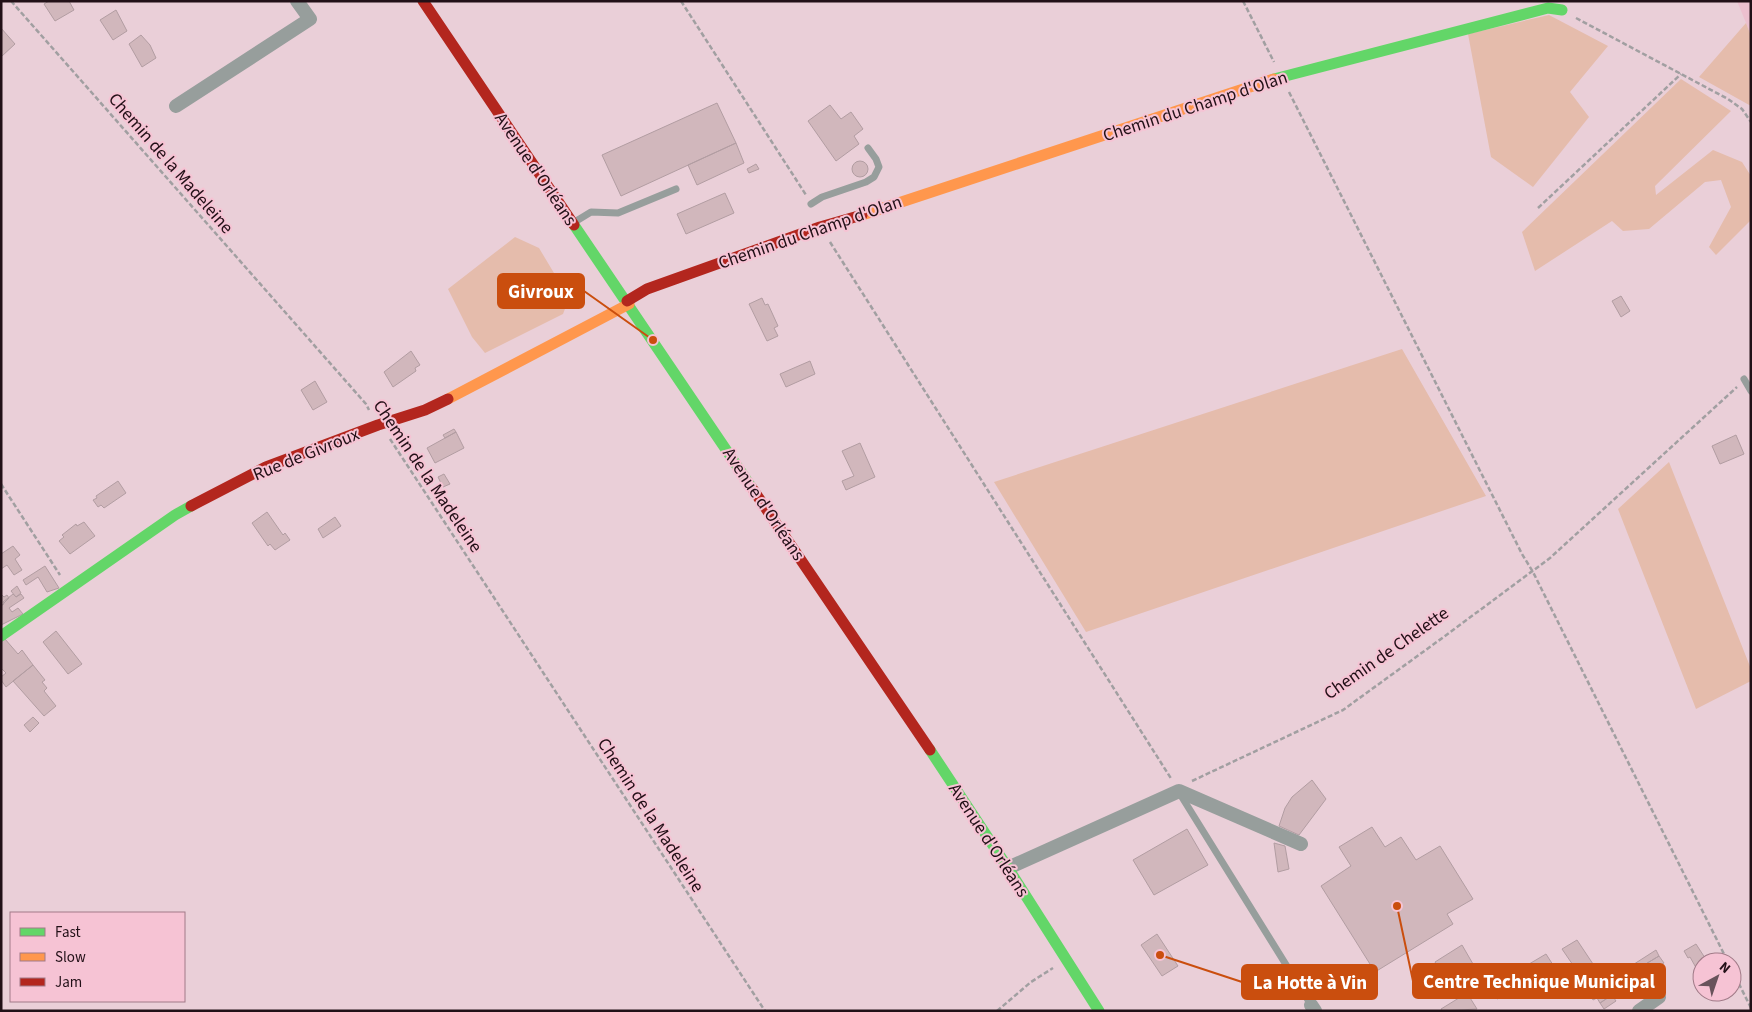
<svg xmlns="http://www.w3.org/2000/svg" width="1752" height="1012" font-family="'Source Sans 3',sans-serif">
  <rect width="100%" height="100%" fill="#eacfd8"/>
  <path fill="#edc0cf" d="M1737,1H1751V36L1746,23Z"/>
  <path fill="#e5bcac" d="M1549,15L1608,46L1570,92L1589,117L1533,187L1491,157L1468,34Z
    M1746,23L1751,36V106L1699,77Z
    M1681,79L1731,111L1655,186L1656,195L1713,150L1742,162L1751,176V220L1716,255L1709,247L1731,207L1721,180L1705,182L1649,229L1623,231L1612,221L1535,271L1522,232Z
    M515,237L539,248L569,298L563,314L485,353L472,337L448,289Z
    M1402,349L1486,496L1086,632L994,482Z
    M1669,462L1751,669V681L1696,709L1618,509Z"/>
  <path fill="#d1b7bc" stroke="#b29da2" d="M49,1H69L74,10L55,21L44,4Z
    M116,10L127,31L113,40L100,20Z
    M1,28L15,44L2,56L1,55Z
    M141,35L150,45L156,58L142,67L129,44Z
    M717,103L736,143L621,196L602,155Z
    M830,105L841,119L851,112L863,129L854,136L859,144L836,161L808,121Z
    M736,143L744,163L697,185L688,165Z
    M852 169a8 8 0 1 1 16 0a8 8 0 1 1-16 0Z
    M756,164L759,169L749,173L747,169Z
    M725,193L734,213L686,234L677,214Z
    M1621,296L1630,311L1621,317L1612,301Z
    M762,298L765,305L768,304L778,326L774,328L778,336L767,341L749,304Z
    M411,351L420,365L415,368L416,371L393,387L384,372Z
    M810,361L815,374L786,387L780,374Z
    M315,381L327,402L313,410L301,390Z
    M454,429L456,432L445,438L443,435Z
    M456,432L464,448L435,463L427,448Z
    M1736,435L1744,454L1720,464L1712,446Z
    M860,443L875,477L846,490L842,481L854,476L842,451Z
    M444,474L450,484L443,487L438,477Z
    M118,481L126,493L104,508L101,505L98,507L93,500L97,498L96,496Z
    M267,512L283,535L285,533L290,540L275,550L270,544L268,546L252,523Z
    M335,517L341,526L323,538L318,529Z
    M84,522L95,536L70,554L59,541L64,537L62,535L76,524L77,526Z
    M13,546L20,555L15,559L22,570L14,575L7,565L1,569V554Z
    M45,566L59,588L47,592L38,577L26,585L23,580Z
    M17,586L21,593L16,597L11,591Z
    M1,594L4,597L7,595L9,598L1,606Z
    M13,594L16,597L21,594L24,598L9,608L12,612L18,608L23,614L1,625V606L4,604L3,602Z
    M56,631L82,664L68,674L43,642Z
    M5,639L18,654L22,650L33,665L6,687L1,680V677L6,673L1,668V642Z
    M33,665L45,680L42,682L47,688L44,691L56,706L44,716L13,681Z
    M33,717L39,723L30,732L24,725Z
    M1312,780L1326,799L1299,835L1279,826L1285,808L1292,797Z
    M1372,827L1385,847L1401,837L1416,860L1440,846L1473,899L1447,914L1453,924L1375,972L1321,886L1351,866L1339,847Z
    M1187,829L1208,865L1154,895L1133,860Z
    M1274,843L1285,846L1289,869L1278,872Z
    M1157,934L1178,966L1162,976L1141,945Z
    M1577,940L1593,964L1580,972L1577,966L1575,968L1562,949Z
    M1696,944L1707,961L1702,962V971L1699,973L1690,957L1688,958L1684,951Z
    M1462,945L1473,964L1445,980L1435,962Z
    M1656,950L1659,956L1634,971L1631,966Z
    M1546,954L1555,968L1543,975L1542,974L1527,983L1519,970Z
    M1659,956L1664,963L1639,979L1634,971Z
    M1510,968L1519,983L1502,994L1503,996L1497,999L1487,982Z
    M1608,987L1612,995L1600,1003L1597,998L1593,1000L1592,998Z
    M1467,993L1477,1009L1442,1011L1441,1009Z
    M1612,995L1616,1001L1604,1009L1600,1003Z"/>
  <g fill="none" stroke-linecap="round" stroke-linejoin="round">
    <path stroke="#a19fa1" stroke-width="2.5" stroke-dasharray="5 2.5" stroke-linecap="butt" d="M11,1L366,404L369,410
      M681,1L806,195
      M1243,1L1274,62
      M1576,18L1728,99L1742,109L1751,122
      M1289,92L1522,554L1533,572L1728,962
      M1538,208L1681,74
      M830,242L1172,780
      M390,439L765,1011
      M1,484L60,575
      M1192,781L1343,710L1445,636L1550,558L1737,387
      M1732,970L1751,1008
      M997,1011L1031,982L1053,968"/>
    <path stroke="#979e9c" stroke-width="7" d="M811,204L822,197L866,182L874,177L879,167L876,159L868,148
      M573,223L591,212L618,213L676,189
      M1744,379L1751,391
      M1180,794L1311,1005"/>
    <path stroke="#979e9c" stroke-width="14" d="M176,106L310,19L297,1
      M1008,868L1179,791L1301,844
      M1311,1005L1315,1011
      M1639,1011L1659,997"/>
    <path stroke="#63d668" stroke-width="11" d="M1274,79L1548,8L1562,10
      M574,225L752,488
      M1,636L175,515L191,506
      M930,750L1008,868L1099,1011"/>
    <path stroke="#ff974d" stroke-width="11" d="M862,215L1274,79
      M448,399L629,304"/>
    <path stroke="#b3261e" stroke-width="11" d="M423,1L574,225
      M627,301L647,289L820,227L862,215
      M752,488L930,750
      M191,506L266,467L378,425L425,410L448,399"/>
  </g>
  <g text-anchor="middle" stroke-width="4" stroke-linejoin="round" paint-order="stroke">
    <g font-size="18" fill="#221017" stroke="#f6c3d4">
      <text transform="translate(1195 106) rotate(-18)" y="6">Chemin du Champ d'Olan</text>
      <text transform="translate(171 163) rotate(49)" y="6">Chemin de la Madeleine</text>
      <text transform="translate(536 169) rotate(56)" y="6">Avenue d'Orléans</text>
      <text transform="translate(810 232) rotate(-19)" y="6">Chemin du Champ d'Olan</text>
      <text transform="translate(306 454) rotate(-22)" y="6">Rue de Givroux</text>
      <text transform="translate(428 476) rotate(56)" y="6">Chemin de la Madeleine</text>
      <text transform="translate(764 504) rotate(56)" y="6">Avenue d'Orléans</text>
      <text transform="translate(1386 653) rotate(-35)" y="6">Chemin de Chelette</text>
      <text transform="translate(651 815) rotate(57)" y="6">Chemin de la Madeleine</text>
      <text transform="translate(989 840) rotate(57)" y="6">Avenue d'Orléans</text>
    </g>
  </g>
  <path fill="none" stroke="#ca4e0e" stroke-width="2" d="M653 340L584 291M1397 906L1413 981M1160 955L1242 982"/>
  <g fill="#ca4e0e" stroke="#f6c3d4" stroke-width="2">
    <circle cx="653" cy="340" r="5"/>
    <circle cx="1397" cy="906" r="5"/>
    <circle cx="1160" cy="955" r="5"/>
  </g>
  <g fill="#ca4e0e" stroke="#ca4e0e" stroke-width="2">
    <rect x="498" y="274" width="86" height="34" rx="5"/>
    <rect x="1413" y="964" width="252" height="34" rx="5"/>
    <rect x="1242" y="965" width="135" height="34" rx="5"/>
  </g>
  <g font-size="19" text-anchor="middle" font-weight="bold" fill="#fff">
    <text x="541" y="298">Givroux</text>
    <text x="1539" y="988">Centre Technique Municipal</text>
    <text x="1310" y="989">La Hotte à Vin</text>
  </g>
  <rect width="1752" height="1012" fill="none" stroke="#221017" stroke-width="5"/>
  <rect x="10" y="912" width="175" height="90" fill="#f6c3d4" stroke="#a17b88"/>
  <rect x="20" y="928" width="25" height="8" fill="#63d668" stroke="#a17b88"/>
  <text x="55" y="937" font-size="15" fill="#221017">Fast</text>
  <rect x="20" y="953" width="25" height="8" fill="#ff974d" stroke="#a17b88"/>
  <text x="55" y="962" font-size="15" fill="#221017">Slow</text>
  <rect x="20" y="978" width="25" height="8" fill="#b3261e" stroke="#a17b88"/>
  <text x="55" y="987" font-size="15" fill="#221017">Jam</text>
  <g transform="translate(1717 977) rotate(40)"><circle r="24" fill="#f6c3d4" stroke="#a17b88"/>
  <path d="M0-4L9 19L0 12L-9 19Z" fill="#68535b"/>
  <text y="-8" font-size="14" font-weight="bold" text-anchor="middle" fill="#221017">N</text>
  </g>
</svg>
